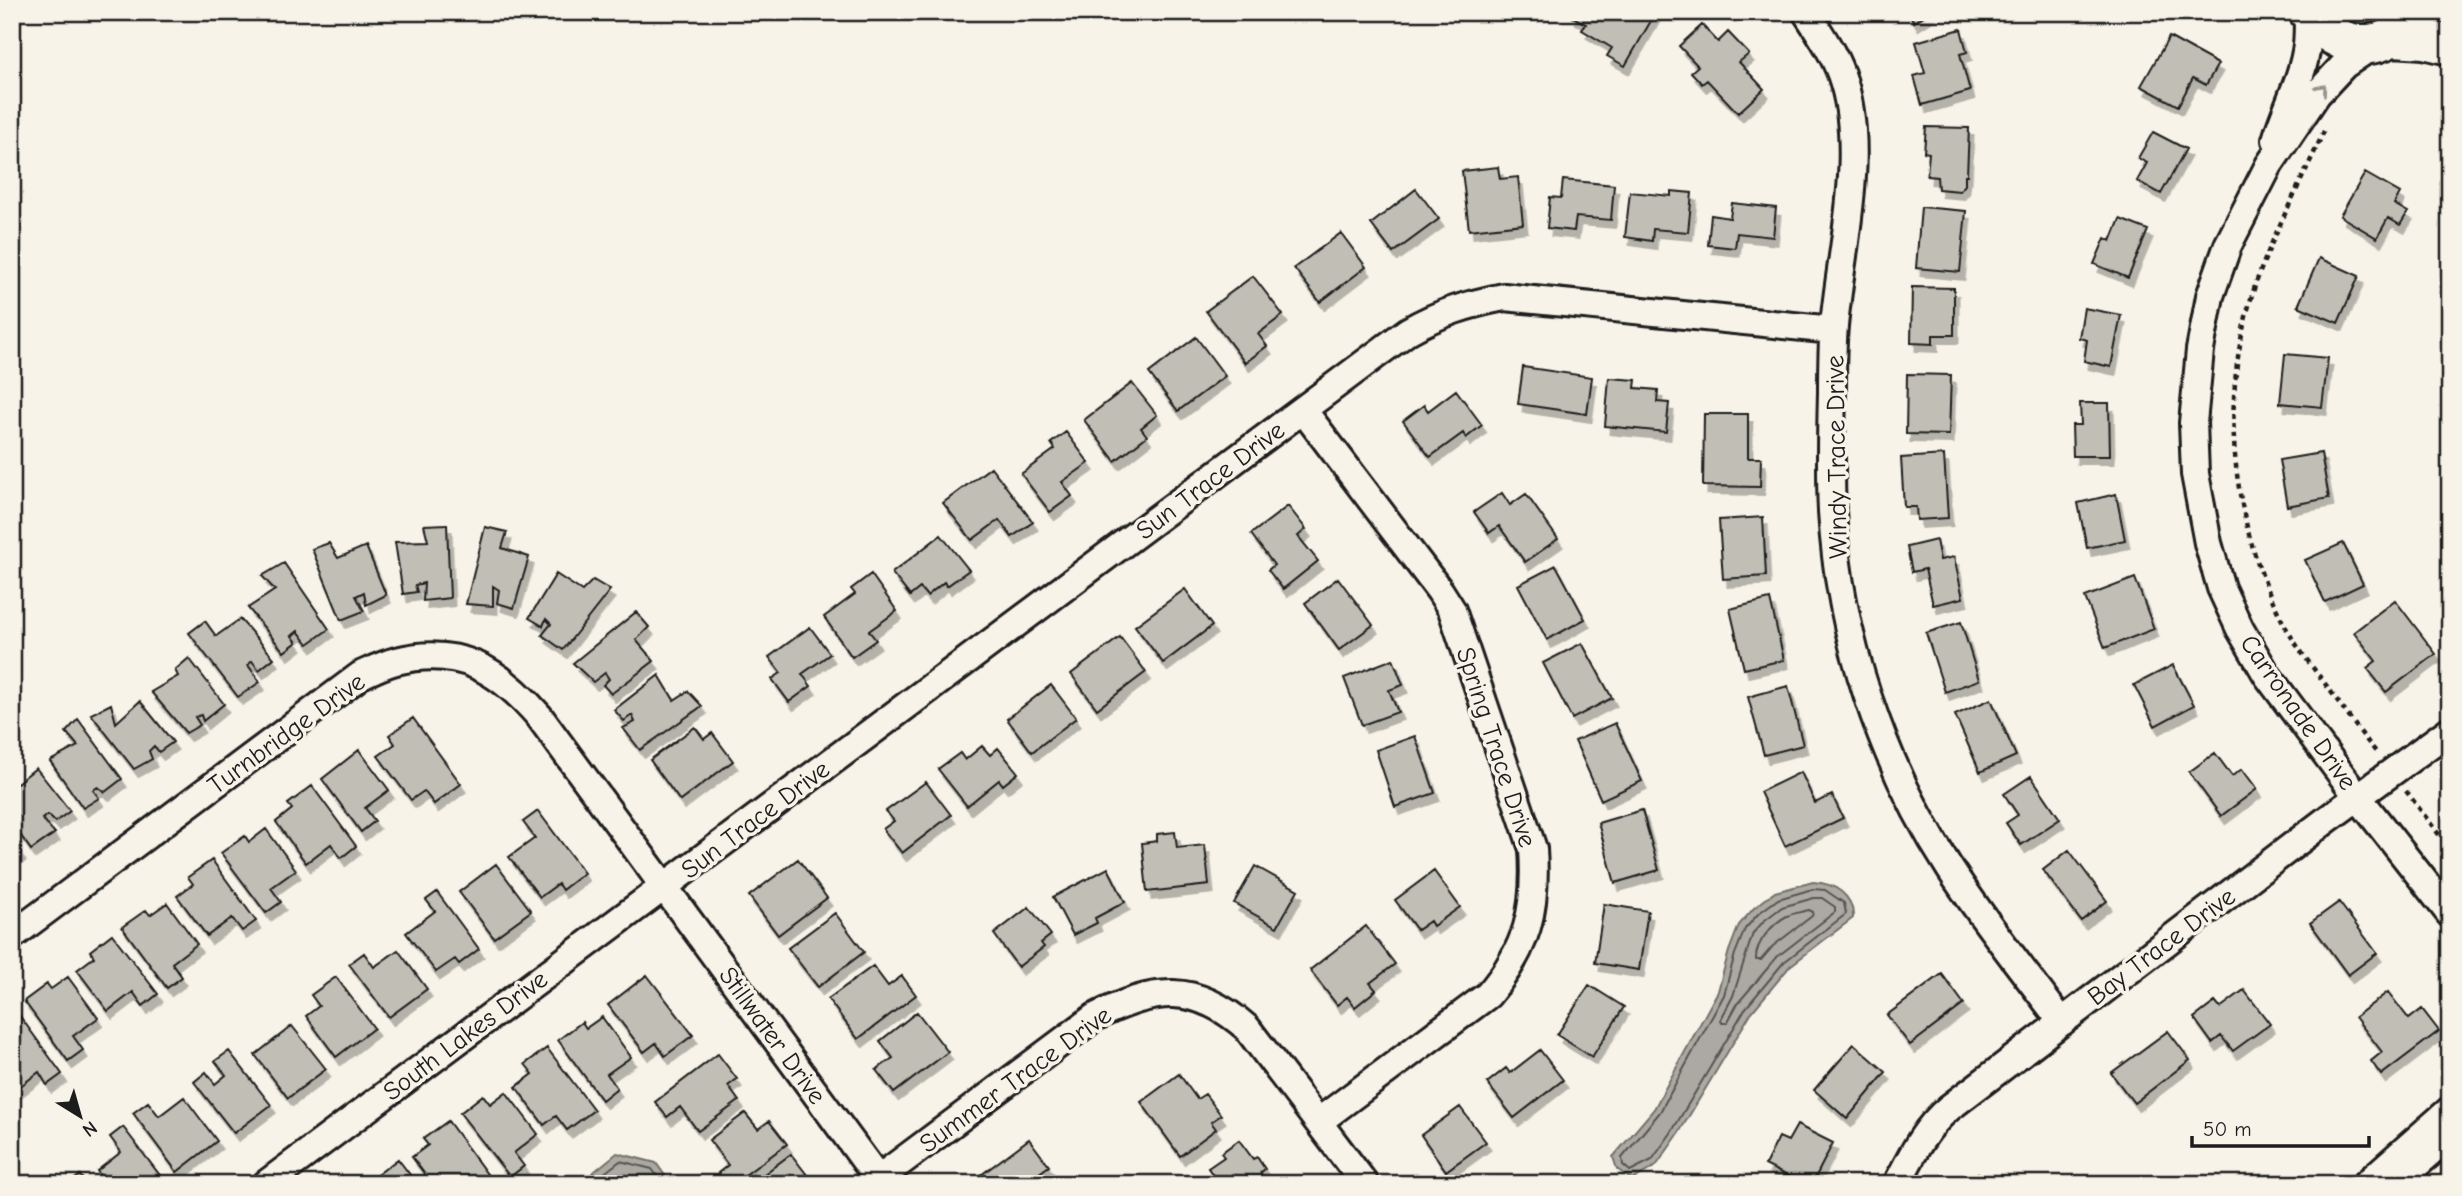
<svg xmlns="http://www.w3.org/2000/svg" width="2462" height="1196" font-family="'Comic Neue',sans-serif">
  <defs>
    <filter id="shadow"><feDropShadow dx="4.5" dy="8" stdDeviation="0" flood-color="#0004"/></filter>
  </defs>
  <rect width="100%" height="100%" fill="#f7f3e8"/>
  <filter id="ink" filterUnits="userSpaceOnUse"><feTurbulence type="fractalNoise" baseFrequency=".0143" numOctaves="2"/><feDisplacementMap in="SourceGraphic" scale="14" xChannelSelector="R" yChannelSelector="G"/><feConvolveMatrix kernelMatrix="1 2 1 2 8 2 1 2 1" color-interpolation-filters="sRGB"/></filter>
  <g filter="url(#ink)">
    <path fill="#aca9a2" stroke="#72716c" stroke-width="2" d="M1813,882C1834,883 1854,895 1853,918L1790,966L1751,1013L1677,1136L1656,1166L1632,1180L1617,1169L1613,1157L1654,1109L1718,991L1729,951L1739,925L1754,908L1775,892Z
      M617,1153L656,1163L671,1184H579Z"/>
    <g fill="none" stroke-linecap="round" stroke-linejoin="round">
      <path stroke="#565452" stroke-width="2" d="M1813,889L1825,890L1844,903L1846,914L1784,962L1745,1009L1671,1133L1652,1160L1630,1171L1623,1165L1622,1158L1660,1112L1724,995L1735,954L1745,929L1759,913L1778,899Z
        M1814,898H1822L1835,907V912L1778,956L1738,1003L1727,1023H1722L1721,1019L1733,996L1753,933L1765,920L1782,907Z
        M1809,910L1813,912L1812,916L1773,946L1761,960H1756C1755,943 1772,924 1787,916C1794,913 1802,912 1809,910Z
        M590,1184L620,1161L652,1169L663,1184"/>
    </g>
    <path fill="#c0beb5" stroke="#1c1c1c" stroke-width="2" filter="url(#shadow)" d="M1573,12H1656L1625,66L1607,56L1612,48L1582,30L1586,24L1571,16Z
      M1908,12H1930L1914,22Z
      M1702,25L1718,42L1728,32L1749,54L1739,62L1764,89L1738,113L1707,80L1702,84L1691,72L1698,66L1679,46Z
      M1961,29L1967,52L1960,54L1970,91L1922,105L1914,76L1925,73L1916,42Z
      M2169,37L2218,64L2206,85L2193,78L2178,106L2141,86Z
      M1926,127L1969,128L1967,175H1965V185L1960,191L1938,189L1937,177L1927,176L1929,153L1924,152Z
      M2153,132L2186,149L2161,194L2137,181L2147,163L2138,158Z
      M1498,167L1500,179L1518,177L1523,224L1469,230L1462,171Z
      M2365,173L2400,193L2394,204L2408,212L2400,225L2388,218L2377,238L2340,216Z
      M1563,180L1614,185L1611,220L1576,217L1574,231L1547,228L1550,197L1561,198Z
      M1416,189L1439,219L1393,253L1371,224Z
      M1671,191L1692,193L1688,232L1653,229L1652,241L1625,237L1630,192L1671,196Z
      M1732,203L1776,208L1773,237L1737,233L1735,248L1708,245L1711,215L1730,218Z
      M1921,207L1966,211L1960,272L1916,268Z
      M2120,219L2148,230L2128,278L2094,264L2105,238L2111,241Z
      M1341,233L1366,267L1320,302L1294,268Z
      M2319,258L2359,276L2338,323L2298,306Z
      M1253,276L1283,315L1258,334L1267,346L1245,363L1206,311Z
      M1912,287L1954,288V335H1933V344L1911,343Z
      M2084,308L2121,315L2111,367L2084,361L2087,340L2079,338Z
      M1196,337L1225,376L1178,411L1149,373Z
      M2285,354L2328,358L2322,407L2280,403Z
      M1523,367L1592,377L1587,414L1518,404Z
      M1907,374L1951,375L1949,435L1906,434Z
      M1609,378L1636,380L1635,388L1658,390L1657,402L1669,403L1666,432L1605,426Z
      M1132,383L1157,415L1141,428L1147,436L1115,461L1084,420Z
      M1456,390L1482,425L1466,438L1463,433L1430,457L1403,421L1424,405L1428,411Z
      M2080,403H2109L2110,456H2073L2072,425H2081Z
      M1704,414H1748V458H1761L1760,487L1703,486Z
      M1066,432L1089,463L1062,482L1072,496L1050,512L1021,474L1055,449L1051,443Z
      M2321,453L2329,498L2287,506L2279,460Z
      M1944,455L1948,518L1917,520L1916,507H1904L1901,458Z
      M991,467L1033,522L1012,537L999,520L972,540L943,503Z
      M1502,493L1510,505L1526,494L1558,539L1525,562L1499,526L1489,533L1474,512Z
      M2116,494L2125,540L2087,548L2078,503Z
      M1288,506L1306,529L1298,536L1318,561L1283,589L1268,570L1274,565L1251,534Z
      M1763,517L1766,576L1723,579L1719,520Z
      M447,524L450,598L423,601L424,583L415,585L417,592L403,594L395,542L428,541L424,525Z
      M485,527L507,532L502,548L529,557L514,608L497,603L499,590L493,586V606L466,604Z
      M941,535L969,570L947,586L944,582L927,596L920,588L910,596L892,573Z
      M1936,540L1940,560L1954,557L1963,598L1933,605L1925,569L1912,572L1907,547Z
      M329,543L338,558L366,546L386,595L366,605L364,592L356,596L364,611L341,620L312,549Z
      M2343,543L2363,584L2325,602L2305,560Z
      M284,563L329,629L308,644L298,631L292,636L297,642L284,652L248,608L275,590L262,576Z
      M1556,565L1585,619L1547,640L1518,585Z
      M556,574L582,591L593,580L610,590L563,650L542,635L551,624L546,619L543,626L529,618Z
      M871,574L897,611L869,631L876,640L852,657L824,617L855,594L851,589Z
      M1338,578L1373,625L1339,650L1305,603Z
      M2135,578L2154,629L2105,648L2085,597Z
      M1185,589L1212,626L1163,663L1135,626Z
      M1770,599L1784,660L1744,669L1730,609Z
      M2395,600L2436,654L2386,692L2367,668L2376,661L2354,632Z
      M636,612L649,627L636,640L654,661L611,694L603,685L609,679L605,673L593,682L573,663Z
      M240,619L274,658L259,670L252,661L248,665L260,682L238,697L189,633L205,621L216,636Z
      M1961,622L1979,680L1945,692L1926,633Z
      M810,627L830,654L802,674L811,686L789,702L772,679L781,673L769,657Z
      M1120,637L1146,672L1097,709L1071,674Z
      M1582,643L1612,698L1572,719L1543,663Z
      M189,658L224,704L203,721L201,715L195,717L200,725L186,733L151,692L178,676L175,670Z
      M1393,659L1403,685L1389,690L1398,712L1362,725L1344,678Z
      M2173,665L2194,705L2155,726L2134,685Z
      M659,675L674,700L688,691L702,706L640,750L623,728L635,722L632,715L624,721L614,710Z
      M1051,685L1076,718L1032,752L1007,719Z
      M1788,686L1803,745L1764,755L1748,697Z
      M1991,699L2016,756L1980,772L1955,715Z
      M140,701L173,742L159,752L154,746L149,751L152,759L134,769L91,714L111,704L116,723Z
      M413,718L461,784L434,804L424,791L411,800L378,756L395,744L389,735Z
      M78,719L122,779L105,792L98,787L93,790L99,798L83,808L50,761L78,746L66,732Z
      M1615,723L1642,781L1601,800L1575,741Z
      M695,727L704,739L712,733L733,761L680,801L650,760Z
      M1415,736L1435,793L1395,807L1376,750Z
      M982,746L990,755L998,748L1018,773L1003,785L999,780L967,806L938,769L960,753L965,760Z
      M359,750L389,790L365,808L375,821L361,832L322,779Z
      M2215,753L2232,776L2242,769L2257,789L2221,816L2189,772Z
      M36,768L70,811L55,822L48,815L42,819L55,833L31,850L12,823V787Z
      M1801,772L1815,803L1832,795L1843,818L1785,846L1760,792Z
      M2031,776L2060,819L2021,845L2006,823L2018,815L2004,794Z
      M926,782L951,815L902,853L883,829L894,821L886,811Z
      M312,786L356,846L341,858L331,844L306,863L276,822L292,809L288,804Z
      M1642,810L1659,870L1615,883L1598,823Z
      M538,811L584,873L562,890L558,884L540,897L509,857L535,838L523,822Z
      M266,829L296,870L271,888L281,902L266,913L221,853L245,836L249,842Z
      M1175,832L1177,848L1205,845L1209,885L1147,892L1142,843L1157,841V834Z
      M12,841L21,853L12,859Z
      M2069,850L2107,901L2081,921L2043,870Z
      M798,859L827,898L778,935L749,896Z
      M212,860L256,921L242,931L232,918L207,936L177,896L193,884L188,877Z
      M496,864L531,911L494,938L459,892Z
      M1255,866L1298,890L1277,927L1234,903Z
      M1108,868L1125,902L1095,918L1097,923L1073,935L1053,897Z
      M1434,871L1460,907L1433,926L1430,921L1417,930L1395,900Z
      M437,892L479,949L459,964L455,959L436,972L406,933L435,911L426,900Z
      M2339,902L2377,953L2348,975L2310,923Z
      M167,903L197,944L172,963L182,977L167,988L122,927L146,910L150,915Z
      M1604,904L1648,911L1639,970L1595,963Z
      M1029,907L1051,935L1041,943L1044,947L1018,967L994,934Z
      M835,913L864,952L818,987L788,948Z
      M1366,926L1395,964L1370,983L1376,990L1355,1007L1347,997L1337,1005L1310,970Z
      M112,934L158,994L143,1006L133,992L108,1011L77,970L94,957L90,951Z
      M398,950L427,989L389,1017L349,964L364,953L374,967Z
      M873,966L888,986L902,976L916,995L858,1039L828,999Z
      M1942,974L1964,1004L1910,1045L1887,1015Z
      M647,975L693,1035L665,1056L656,1043L644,1052L608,1005Z
      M68,977L98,1018L73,1036L83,1050L68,1061L24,1001L47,984L51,989Z
      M336,977L374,1028L336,1057L306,1016L319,1006L311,995Z
      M1589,985L1624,1007L1592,1057L1557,1035Z
      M2244,990L2270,1024L2233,1051L2221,1036L2212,1043L2194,1018L2215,1002L2220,1008Z
      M2388,992L2409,1019L2422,1009L2439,1031L2381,1075L2371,1061L2382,1052L2355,1017Z
      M14,1008L62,1074L47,1085L39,1072L14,1091L12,1089Z
      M917,1012L948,1052L894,1093L876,1070L893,1058L880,1041Z
      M602,1017L631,1057L607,1074L617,1088L602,1100L558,1040L582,1022L586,1028Z
      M292,1026L326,1069L288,1098L255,1055Z
      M2168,1031L2190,1060L2134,1103L2111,1073Z
      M1854,1044L1886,1072L1847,1119L1814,1090Z
      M547,1048L594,1110L567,1130L556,1116L544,1125L516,1087L533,1074L525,1064Z
      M1540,1050L1563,1080L1514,1118L1487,1083L1506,1068L1510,1073Z
      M229,1051L271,1105L234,1133L194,1082L206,1072L215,1084L226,1075L215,1061Z
      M718,1054L737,1079L728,1086L739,1101L698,1131L680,1107L667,1117L655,1102Z
      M1179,1074L1197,1099L1205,1094L1221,1115L1211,1122L1216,1129L1180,1156L1141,1102Z
      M506,1092L538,1134L514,1153L524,1166L510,1177L460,1113L483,1095L490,1104Z
      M184,1097L217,1141L177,1172L133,1113L148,1102L159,1116Z
      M1460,1107L1486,1142L1446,1171L1421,1135Z
      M745,1113L758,1129L769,1121L787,1144L733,1184H726L718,1173L728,1165L709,1140Z
      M448,1121L492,1181L489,1184H470L467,1179L461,1184H432L412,1157L428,1145L423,1139Z
      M1797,1125L1833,1143L1812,1184H1803L1765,1165L1779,1137L1788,1141Z
      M123,1127L165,1182L163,1184H106L97,1171L121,1152L110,1137Z
      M1029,1139L1049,1166L1038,1174L1046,1184H969Z
      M1239,1140L1253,1159L1257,1157L1265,1169L1260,1173L1267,1184H1219L1208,1168L1224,1157L1221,1153Z
      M791,1154L814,1184H751Z
      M398,1159L417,1184H365Z
      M1978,1173L2000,1184H1973Z
      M80,1175L86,1184H69Z"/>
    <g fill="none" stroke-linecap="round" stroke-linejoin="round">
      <g stroke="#1c1c1c" stroke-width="32">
        <path id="street" d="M1806,12C1819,32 1833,52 1841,74C1868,149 1841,248 1834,326C1832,348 1832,370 1832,392C1831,431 1830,471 1832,511C1839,636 1882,764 1950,869C1984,922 2024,971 2062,1022
          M2375,44L2344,65L2317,94L2269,165L2228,245L2210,296L2200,350L2193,423L2195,474L2208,543L2221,588L2240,629L2267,675L2358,797L2450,914
          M2276,140C2285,109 2303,78 2307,45C2308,35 2308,23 2308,12
          M1303,410L1440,591L1452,610L1533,849C1537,909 1528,948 1488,995L1318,1122
          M12,936L361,675C372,670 384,664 396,661C459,645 499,670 539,716L882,1184
          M878,1179L1095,1017C1154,987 1195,982 1247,1028L1365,1184
          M266,1184L1408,331C1439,313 1469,304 1504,297L1833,330
          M1897,1184C1912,1155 1924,1129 1949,1108L2329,818L2450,730
          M2366,1184L2450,1110
          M2394,1184L2450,1136"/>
      </g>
      <g stroke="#1c1c1c" stroke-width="44">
        <path id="primary" d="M2309,12C2338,54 2388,56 2417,12
          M2393,37L2424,39L2450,45"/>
      </g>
      <path stroke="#1c1c1c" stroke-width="4.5" stroke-dasharray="5 5" stroke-linecap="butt" d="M2324,131C2303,179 2278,224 2260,272C2218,383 2227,508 2279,614C2292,642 2311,665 2329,689C2345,711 2360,733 2377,753
        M2406,791L2450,849"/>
      <use href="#street" stroke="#f7f3e8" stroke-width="26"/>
      <use href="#primary" stroke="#f7f3e8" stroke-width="38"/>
    </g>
    <defs><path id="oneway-chevron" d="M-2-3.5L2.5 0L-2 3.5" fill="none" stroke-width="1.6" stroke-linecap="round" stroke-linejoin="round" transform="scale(1.75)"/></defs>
    <use stroke="#94928c" href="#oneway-chevron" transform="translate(2322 89) rotate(-50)"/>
  </g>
  <g text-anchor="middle" stroke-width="7" stroke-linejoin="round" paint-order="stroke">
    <g font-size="26" fill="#1c1c1c" stroke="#f7f3e8">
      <text transform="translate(1836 457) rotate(-91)" y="9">Windy Trace Drive</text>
      <text transform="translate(1210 480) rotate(-37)" y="9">Sun Trace Drive</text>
      <text transform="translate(2299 712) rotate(55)" y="9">Carronade Drive</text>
      <text transform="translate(286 733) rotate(-36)" y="9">Turnbridge Drive</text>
      <text transform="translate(1497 747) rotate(72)" y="9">Spring Trace Drive</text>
      <text transform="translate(755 819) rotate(-37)" y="9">Sun Trace Drive</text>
      <text transform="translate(2161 946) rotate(-37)" y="9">Bay Trace Drive</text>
      <text transform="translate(465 1035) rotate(-37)" y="9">South Lakes Drive</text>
      <text transform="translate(773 1035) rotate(54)" y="9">Stillwater Drive</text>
      <text transform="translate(1015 1079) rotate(-36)" y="9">Summer Trace Drive</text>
    </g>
  </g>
  <rect width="2462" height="1196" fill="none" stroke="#f7f3e8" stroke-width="42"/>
  <rect x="21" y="21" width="2420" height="1154" fill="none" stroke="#1c1c1c" stroke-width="2.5" filter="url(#ink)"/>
  <g transform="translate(80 1116) rotate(143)" stroke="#f7f3e8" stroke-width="5" paint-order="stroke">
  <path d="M0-5L12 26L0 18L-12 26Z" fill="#1c1c1c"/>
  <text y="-10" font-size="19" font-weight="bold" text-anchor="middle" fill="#1c1c1c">N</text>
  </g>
  <path d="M2192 1136v10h177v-10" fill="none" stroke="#1c1c1c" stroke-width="3.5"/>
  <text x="2203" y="1136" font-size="21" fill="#1c1c1c" stroke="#f7f3e8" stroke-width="5" paint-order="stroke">50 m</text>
</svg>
